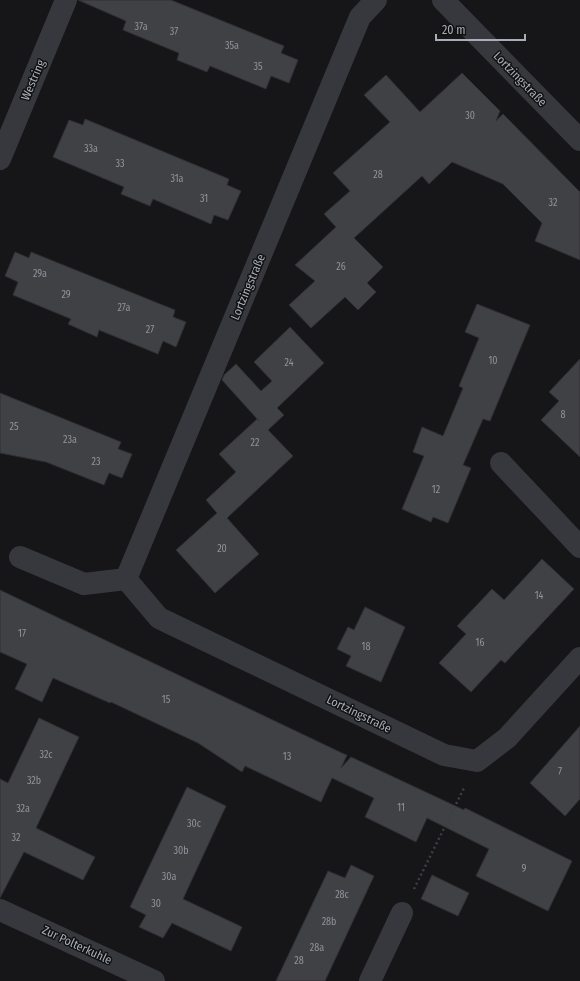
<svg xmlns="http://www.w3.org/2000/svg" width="580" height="981" font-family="'Fira Sans Condensed',sans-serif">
  <rect width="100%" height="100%" fill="#161618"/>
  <path fill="#404145" stroke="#303034" d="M78,0H171L284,46L281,53L298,60L289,83L271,76L266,89L210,66L207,72L177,60L179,53L123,30L126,21Z
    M462,73L500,111L496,121L503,114L580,192V260L535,241L542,223L503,184L452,162L429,184L422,176L354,238L383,267L367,283L376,292L358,310L345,297L311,328L289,305L315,281L295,265L336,227L324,214L350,191L333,173L390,122L364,95L386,75L420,112Z
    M85,119L229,179L227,185L241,191L228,220L214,215L211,224L153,199L150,206L121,194L124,187L53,157L69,120L83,125Z
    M15,252L29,258L31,252L175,310L173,317L186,322L176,347L163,341L158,354L99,330L97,337L68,324L71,319L13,295L18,282L5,276Z
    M477,304L530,325L490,421L483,419L463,465L471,468L448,523L433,517L431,522L402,509L424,456L413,452L422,427L443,436L463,388L459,386L479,338L465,332Z
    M290,327L324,363L277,408L284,415L268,430L293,456L227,518L259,554L215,593L176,550L217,513L206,500L236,472L219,454L257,419L259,421L222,380L224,375L236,364L261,391L272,381L254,362Z
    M580,359V457L541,420L559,401L549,392Z
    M0,393L121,442L118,449L132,454L122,478L109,473L104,485L46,462L0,453Z
    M542,559L574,589L505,663L501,660L471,692L439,663L466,634L457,626L492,589L504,600Z
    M0,590L344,754L347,755L341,768L351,757L464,810L465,808L572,861L548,911L476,876L489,849L427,818L416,842L365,817L374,798L332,778L321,802L245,766L242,772L198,743L111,702L110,703L53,678L42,702L15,689L27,664L0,652Z
    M365,607L405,627L381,682L346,666L351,656L337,649L348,627L354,630Z
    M39,718L79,737L36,828L95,857L83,880L24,852L0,898V779L8,783Z
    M580,726V799L565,816L530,783Z
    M187,787L226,806L183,899L242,927L231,951L172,923L163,938L139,927L146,915L130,907Z
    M351,865L374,876L325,981H276L328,871L345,878Z
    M432,875L469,893L458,916L421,899Z"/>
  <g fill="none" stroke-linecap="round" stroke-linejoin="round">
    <path stroke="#3d3f44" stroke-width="2.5" stroke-dasharray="2 3" stroke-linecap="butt" d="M414,889L465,786"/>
    <path stroke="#37383d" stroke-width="22" d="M443,0L580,140
      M501,463L580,547
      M20,557L84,584L126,579
      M126,579L360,17L376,0
      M126,579L159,618L444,755L477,761L507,738L580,658
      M0,910L154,981
      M370,981L402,913"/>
    <path stroke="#37383d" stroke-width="22" d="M0,159L66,0"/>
  </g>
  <g text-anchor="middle" stroke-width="3" stroke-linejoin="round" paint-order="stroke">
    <g font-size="10" fill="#8e929b">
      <text x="141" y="30">37a</text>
      <text x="174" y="35">37</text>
      <text x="232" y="49">35a</text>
      <text x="258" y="70">35</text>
      <text x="470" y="119">30</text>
      <text x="91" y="152">33a</text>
      <text x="120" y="167">33</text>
      <text x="378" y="178">28</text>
      <text x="177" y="182">31a</text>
      <text x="204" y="202">31</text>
      <text x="553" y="206">32</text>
      <text x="341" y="270">26</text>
      <text x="40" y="277">29a</text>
      <text x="66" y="298">29</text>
      <text x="124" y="311">27a</text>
      <text x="150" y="333">27</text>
      <text x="493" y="364">10</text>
      <text x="289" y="366">24</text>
      <text x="563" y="418">8</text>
      <text x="14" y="430">25</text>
      <text x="70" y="443">23a</text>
      <text x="255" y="446">22</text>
      <text x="96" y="465">23</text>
      <text x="436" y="493">12</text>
      <text x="222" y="552">20</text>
      <text x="539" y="599">14</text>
      <text x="22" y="637">17</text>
      <text x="480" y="646">16</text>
      <text x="366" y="650">18</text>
      <text x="166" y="703">15</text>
      <text x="46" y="758">32c</text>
      <text x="287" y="760">13</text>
      <text x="560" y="775">7</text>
      <text x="34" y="784">32b</text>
      <text x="401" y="811">11</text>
      <text x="23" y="812">32a</text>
      <text x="194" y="827">30c</text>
      <text x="16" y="841">32</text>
      <text x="181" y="854">30b</text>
      <text x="524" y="872">9</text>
      <text x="169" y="880">30a</text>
      <text x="342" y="898">28c</text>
      <text x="156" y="907">30</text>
      <text x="329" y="925">28b</text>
      <text x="317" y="951">28a</text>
      <text x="299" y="964">28</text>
    </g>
    <g font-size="12" fill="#a8adb8" stroke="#111113">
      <text transform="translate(520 79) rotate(46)" y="4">Lortzingstraße</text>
      <text transform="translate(33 80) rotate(-67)" y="4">Westring</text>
      <text transform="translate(248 287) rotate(-67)" y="4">Lortzingstraße</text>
      <text transform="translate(359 714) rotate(26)" y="4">Lortzingstraße</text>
      <text transform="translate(77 945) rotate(25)" y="4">Zur Polterkuhle</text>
    </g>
  </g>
  <path d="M436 34v6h89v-6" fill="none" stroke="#a8adb8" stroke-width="2"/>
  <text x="442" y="34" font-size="12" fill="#a8adb8" stroke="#111113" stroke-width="3" paint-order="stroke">20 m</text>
</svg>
